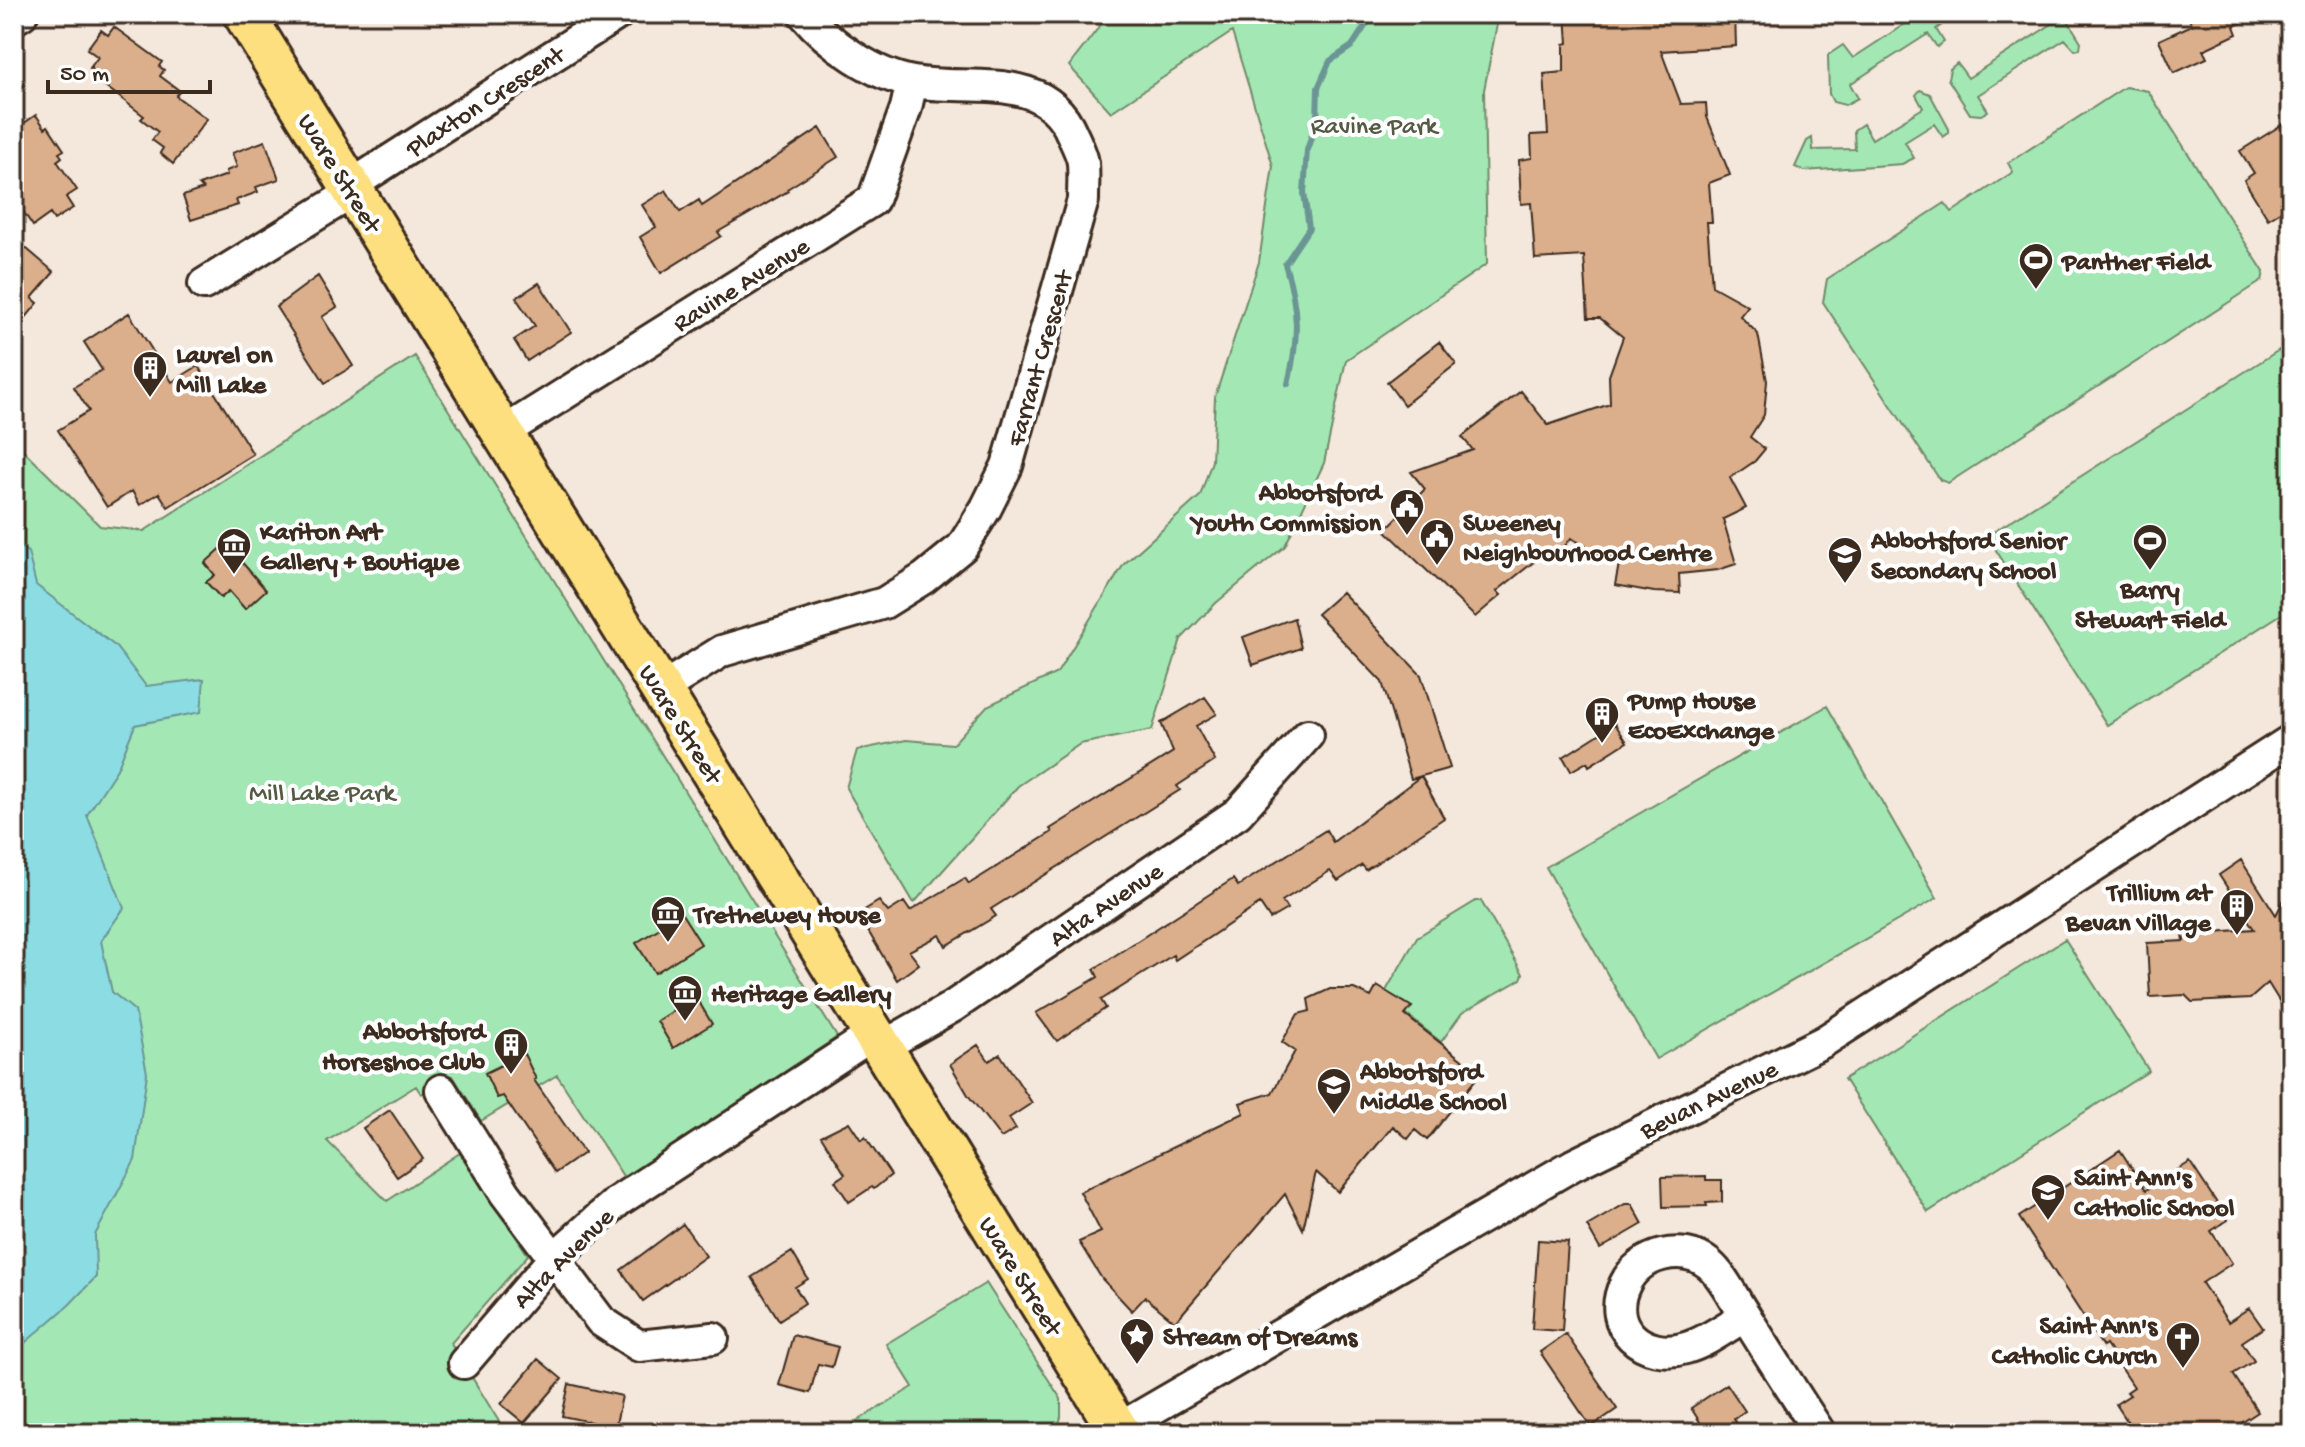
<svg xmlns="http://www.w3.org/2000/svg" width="2305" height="1447" font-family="'Gochi Hand',sans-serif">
  <rect width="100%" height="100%" fill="#f4e7dc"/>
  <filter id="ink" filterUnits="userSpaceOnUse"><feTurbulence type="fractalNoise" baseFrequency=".0125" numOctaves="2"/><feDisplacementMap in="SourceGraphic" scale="16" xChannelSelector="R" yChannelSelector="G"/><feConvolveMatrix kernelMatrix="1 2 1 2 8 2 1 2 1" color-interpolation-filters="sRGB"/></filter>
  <g filter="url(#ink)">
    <path fill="#a3e8b4" stroke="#6f8969" stroke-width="2" d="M1109,14H1499L1484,90L1487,264L1346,360L1324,463L1285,546L1216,603L1181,639L1152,730L1080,744L1018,786L914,903L846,788L857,750L906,740L953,744L987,706L1057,673L1124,564L1200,496L1212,461L1215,397L1259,262L1273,166L1232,32L1111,112L1069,66Z
      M1917,14H1958L1936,29L1944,42L1937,47L1928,34L1850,84L1858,98L1845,105L1833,102L1829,94L1828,55L1843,45L1853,58L1917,16Z
      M2050,14H2064L2081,42L2080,49L2075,50L2065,39L1978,95L1988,111L1981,115L1970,114L1948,79L1950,69L1957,63L1968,78L2055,22Z
      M2125,87L2148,91L2264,272L2262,281L1948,483L1940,480L1823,302L1827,279L1945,203L1952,212L2013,172L2008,163Z
      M1920,90L1930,94L1949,129V133L1943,137L1934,124L1905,142L1914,158L1902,164L1804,171L1795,167L1807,141L1812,138L1813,150L1855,149L1854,130L1863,124L1872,139L1923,108L1916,95Z
      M2279,350L2291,368V608L2107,725L1987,536Z
      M415,356L837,1037L625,1179L557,1075L481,1121L453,1076L421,1094L416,1086L327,1141L387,1201L460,1153L528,1255L451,1343L506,1433H14V441L100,526L144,531Z
      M1827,706L1937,898L1656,1059L1546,867Z
      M1476,901H1481L1523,974L1521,979L1462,1013L1441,1042L1383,996L1417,937Z
      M2065,939L2149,1071L1928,1212L1844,1079Z
      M986,1283L1061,1399V1417L1056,1433H837L913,1387L886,1344Z"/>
    <path fill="#8bdde3" stroke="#6b9594" stroke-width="2" d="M14,543L28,552L36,585L115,646L146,686L204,679L201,712L135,725L117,769L87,815L124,908L101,941L112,992L135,1011L147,1073L135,1160L95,1235L96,1277L69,1305L20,1347L14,1362Z"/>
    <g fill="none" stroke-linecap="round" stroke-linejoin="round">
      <path stroke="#6b9594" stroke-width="6" d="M1288,384C1299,337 1299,310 1285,264L1309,228L1304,193L1307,150L1317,119L1318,88L1330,61L1352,46L1373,14"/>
    </g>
    <path fill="#dbae8c" stroke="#3b2a1e" stroke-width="2" d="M1566,14H1735L1736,46L1661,51L1681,104L1706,103L1707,117L1730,175L1709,183L1712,222H1707L1712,286L1748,306L1740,316L1758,334L1767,381L1764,415L1750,437L1765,449L1755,461L1730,478L1746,508L1723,519L1736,564L1718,570L1679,574L1680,593L1654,592L1615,585L1619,564L1571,538L1558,555L1554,553L1553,555L1549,550L1497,591L1501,595L1475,617L1385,530L1425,489L1411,472L1473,450L1462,437L1521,391L1548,425L1610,404L1609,376L1623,337L1600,318H1588L1584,256L1535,259L1531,203L1521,204L1519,160L1532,158L1531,135L1548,134L1544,74L1564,72V44L1568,43Z
      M2199,14H2262L2234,26L2237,34L2203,50L2207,58L2174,73L2159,40L2192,25L2189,19Z
      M114,27L162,62L159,66L164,70L160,76L180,91L176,96L207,119L173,164L160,153L163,148L152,140L158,132L141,119L144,116L105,86L109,82L90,68L98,57L87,49L101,30L108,35Z
      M36,115L45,128L48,126L64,150L59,153L62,157L57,161L77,190L66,197L73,208L54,220L50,214L33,226L14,198V130Z
      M2291,119V205L2268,219L2244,180L2254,173L2240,151Z
      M820,128L838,157L787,189L788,191L718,232L721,236L661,273L640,237L656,227L642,205L666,190L680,212L699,200L702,206Z
      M265,141L279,179L256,187L258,192L236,200L238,205L191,220L183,196L203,189L199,185L227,175L226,171L237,167L232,153Z
      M14,238L54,272L32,298L38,303L14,332Z
      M318,276L337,307L322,317L353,366L325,383L276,307Z
      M539,283L571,332L527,361L514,340L535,326L516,298Z
      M129,313L172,382L198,366L253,454L168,507L159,493L140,505L132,491L107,507L58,430L89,411L74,387L102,370L84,342Z
      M1439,342L1456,364L1404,405L1387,382Z
      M226,544L266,590L245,609L229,591L221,598L206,582L215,575L205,563Z
      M1342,592L1421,675L1450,768L1411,779L1382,682L1317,614Z
      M1294,618L1301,648L1253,665L1243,637Z
      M1205,697L1217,714L1196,726L1215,761L1177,786L1180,790L991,909L996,916L946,946L940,935L909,951L919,964L897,980L858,914L879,901L888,912L904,902L910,911L965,878L969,884L1052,832L1050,829L1173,752L1161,723Z
      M1615,724L1627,742L1589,766L1587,762L1571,771L1563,757Z
      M1421,776L1444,818L1366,870L1362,865L1338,881L1330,871L1282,901L1287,909L1270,919L1260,904L1175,960L1173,955L1101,1000L1106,1008L1057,1041L1036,1013L1098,977L1094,969L1233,879L1238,886L1326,830L1333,842Z
      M2241,860L2276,915L2291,886V1020L2268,983L2250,999L2192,1002L2185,995L2150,997L2147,943L2184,941L2183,934L2254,929L2219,875Z
      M682,914L701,944L655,973L636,943Z
      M1377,986L1412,1007L1405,1015L1480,1074L1427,1140L1415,1130L1408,1139L1393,1126L1338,1192L1316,1172L1303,1229L1285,1194L1175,1322L1145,1297L1132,1311L1102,1279L1079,1242L1101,1232L1080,1192L1244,1113L1240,1103L1272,1093L1295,1051L1282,1042L1298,1014L1310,1011L1308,999L1330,989H1354L1371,997Z
      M696,997L712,1024L673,1048L657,1021Z
      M978,1045L989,1061L1000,1054L1032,1103L1009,1118L1016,1129L1001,1138L968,1095L950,1064Z
      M524,1054L536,1079L534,1080L584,1153L555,1173L503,1096L497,1098L485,1073Z
      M390,1110L423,1159L397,1177L363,1128Z
      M849,1122L861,1140L865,1137L891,1175L874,1189L872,1187L849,1202L835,1181L845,1174L821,1136Z
      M2120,1150L2146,1190L2190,1162L2228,1220L2211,1231L2232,1263L2202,1283L2228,1322L2249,1308L2263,1328L2242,1342L2254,1361L2233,1374L2258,1412L2226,1433H2135L2116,1404L2130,1395L2127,1392L2134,1387L2106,1345L2103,1347L2019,1217Z
      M1706,1176V1180H1722V1202L1706,1203L1707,1206L1663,1207L1662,1177Z
      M1625,1204H1632L1643,1224L1600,1249L1587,1226Z
      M683,1224L706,1256L643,1301L621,1270Z
      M1538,1240L1568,1242L1562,1331L1532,1329Z
      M792,1252L808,1279L795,1287L805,1303L779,1320L752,1277Z
      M1566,1334L1617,1409L1591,1427L1540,1352Z
      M793,1335L838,1347L832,1367L818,1364L810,1393L779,1385Z
      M538,1359L562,1379L524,1423L501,1404Z
      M569,1384L622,1396L614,1433L590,1428L591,1422L562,1416Z
      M1727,1384L1745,1411L1734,1419L1743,1433H1707L1691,1408Z"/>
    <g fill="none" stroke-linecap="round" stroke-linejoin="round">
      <g stroke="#3b2a1e" stroke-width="36">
        <path id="minor" d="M14,19L22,14
          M350,186L618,14
          M204,284L353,192
          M502,433L873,200L906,108L912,82
          M661,689L722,651L884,603L924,578L962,547L986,508L1007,466L1083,200C1083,188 1084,175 1083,163C1082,154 1076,143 1072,134C1045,69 969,92 913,82C875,76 828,43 804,14
          M882,1047L952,1007L1238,813L1308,735
          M441,1090L505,1193L601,1321L639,1346L713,1338
          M1745,1316C1726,1327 1707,1342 1686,1348C1644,1361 1604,1327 1625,1284C1639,1254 1683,1243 1709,1264C1724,1277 1733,1298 1744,1314C1769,1354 1794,1393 1820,1433
          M464,1363L554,1258L618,1201L874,1034
          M1111,1433L1573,1165L1823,1042L2291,740"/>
      </g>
      <g stroke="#3b2a1e" stroke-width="46">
        <path id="major" d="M244,14L1120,1433"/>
      </g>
      <use href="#minor" stroke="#fff" stroke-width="30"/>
      <use href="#major" stroke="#fddf80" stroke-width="40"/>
    </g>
  </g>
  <defs>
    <g id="stadium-pin" transform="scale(1.8)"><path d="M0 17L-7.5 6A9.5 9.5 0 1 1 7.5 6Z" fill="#3b2a1e" stroke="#fff"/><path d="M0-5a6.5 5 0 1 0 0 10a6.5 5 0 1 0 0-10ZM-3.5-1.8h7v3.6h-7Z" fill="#fff"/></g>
    <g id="building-pin" transform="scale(1.8)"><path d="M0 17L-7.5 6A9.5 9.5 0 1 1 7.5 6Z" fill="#3b2a1e" stroke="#fff"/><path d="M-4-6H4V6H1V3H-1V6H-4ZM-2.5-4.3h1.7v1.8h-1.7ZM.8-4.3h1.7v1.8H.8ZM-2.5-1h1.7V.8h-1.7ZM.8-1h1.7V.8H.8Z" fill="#fff"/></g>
    <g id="civic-pin" transform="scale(1.8)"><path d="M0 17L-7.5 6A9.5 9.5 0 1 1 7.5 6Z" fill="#3b2a1e" stroke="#fff"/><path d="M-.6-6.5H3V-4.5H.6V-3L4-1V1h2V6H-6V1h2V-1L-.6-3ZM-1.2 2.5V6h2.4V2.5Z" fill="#fff"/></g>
    <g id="museum-pin" transform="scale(1.8)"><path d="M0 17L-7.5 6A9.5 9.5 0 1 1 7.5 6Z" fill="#3b2a1e" stroke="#fff"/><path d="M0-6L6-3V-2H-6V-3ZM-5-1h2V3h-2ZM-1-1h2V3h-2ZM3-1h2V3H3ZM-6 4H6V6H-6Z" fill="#fff"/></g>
    <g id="school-pin" transform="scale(1.8)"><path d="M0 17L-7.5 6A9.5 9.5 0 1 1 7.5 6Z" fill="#3b2a1e" stroke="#fff"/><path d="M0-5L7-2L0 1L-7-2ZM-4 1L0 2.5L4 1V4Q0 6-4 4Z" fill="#fff"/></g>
    <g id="sight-pin" transform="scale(1.8)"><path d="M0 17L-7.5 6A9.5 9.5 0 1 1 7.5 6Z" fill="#3b2a1e" stroke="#fff"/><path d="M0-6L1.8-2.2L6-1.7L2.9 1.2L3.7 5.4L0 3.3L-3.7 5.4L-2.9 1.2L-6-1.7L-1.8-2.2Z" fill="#fff"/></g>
    <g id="church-pin" transform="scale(1.8)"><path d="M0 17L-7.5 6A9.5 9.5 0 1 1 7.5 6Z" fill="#3b2a1e" stroke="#fff"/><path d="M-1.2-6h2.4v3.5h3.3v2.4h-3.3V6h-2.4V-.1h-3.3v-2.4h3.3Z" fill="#fff"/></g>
  </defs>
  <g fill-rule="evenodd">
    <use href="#stadium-pin" x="2036" y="260"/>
    <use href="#building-pin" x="150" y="368"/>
    <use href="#civic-pin" x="1407" y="506"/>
    <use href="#civic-pin" x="1437" y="536"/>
    <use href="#stadium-pin" x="2150" y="541"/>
    <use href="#museum-pin" x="234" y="545"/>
    <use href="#school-pin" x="1845" y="554"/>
    <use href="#building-pin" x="1602" y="714"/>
    <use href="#building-pin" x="2237" y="906"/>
    <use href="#museum-pin" x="668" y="913"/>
    <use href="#museum-pin" x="685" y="992"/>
    <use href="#building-pin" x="511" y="1045"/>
    <use href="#school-pin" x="1334" y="1085"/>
    <use href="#school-pin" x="2048" y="1191"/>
    <use href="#sight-pin" x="1137" y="1335"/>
    <use href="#church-pin" x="2183" y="1339"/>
  </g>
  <g text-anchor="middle" stroke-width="8" stroke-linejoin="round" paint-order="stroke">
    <g font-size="26" fill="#3b2a1e" stroke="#fff">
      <text transform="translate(484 100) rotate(-33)" y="9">Plaxton Crescent</text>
      <text transform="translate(341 172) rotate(58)" y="9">Ware Street</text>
      <text transform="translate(740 283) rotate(-32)" y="9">Ravine Avenue</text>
      <text transform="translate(1038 358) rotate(-74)" y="9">Farrant Crescent</text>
      <text transform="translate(682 723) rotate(58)" y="9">Ware Street</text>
      <text transform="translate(1105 903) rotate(-34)" y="9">Alta Avenue</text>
      <text transform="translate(1708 1098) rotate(-26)" y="9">Bevan Avenue</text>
      <text transform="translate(562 1257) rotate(-45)" y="9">Alta Avenue</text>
      <text transform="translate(1022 1275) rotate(58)" y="9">Ware Street</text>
    </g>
    <g font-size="26" fill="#555a44" stroke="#fff">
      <text x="1374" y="133">Ravine Park</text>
      <text x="322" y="800">Mill Lake Park</text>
    </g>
    <g font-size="26" font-weight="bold" fill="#3b2a1e" stroke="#fff" text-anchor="start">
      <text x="2062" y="269">Panther Field</text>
      <text x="176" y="362">Laurel on<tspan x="176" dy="30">Mill Lake</tspan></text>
      <text x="1381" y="500" text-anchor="end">Abbotsford<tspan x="1381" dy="30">Youth Commission</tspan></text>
      <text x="1463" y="530">Sweeney<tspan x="1463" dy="30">Neighbourhood Centre</tspan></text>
      <text x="260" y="539">Kariton Art<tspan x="260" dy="30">Gallery + Boutique</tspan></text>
      <text x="1871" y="548">Abbotsford Senior<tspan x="1871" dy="30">Secondary School</tspan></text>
      <text x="2150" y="597" text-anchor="middle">Barry<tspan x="2150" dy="30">Stewart Field</tspan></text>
      <text x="1628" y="708">Pump House<tspan x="1628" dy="30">EcoExchange</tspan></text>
      <text x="2211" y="900" text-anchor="end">Trillium at<tspan x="2211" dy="30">Bevan Village</tspan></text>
      <text x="694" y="922">Trethewey House</text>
      <text x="711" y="1001">Heritage Gallery</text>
      <text x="485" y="1039" text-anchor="end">Abbotsford<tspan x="485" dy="30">Horseshoe Club</tspan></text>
      <text x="1360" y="1079">Abbotsford<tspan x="1360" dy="30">Middle School</tspan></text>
      <text x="2074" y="1185">Saint Ann's<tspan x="2074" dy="30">Catholic School</tspan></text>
      <text x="2157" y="1333" text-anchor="end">Saint Ann's<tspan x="2157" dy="30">Catholic Church</tspan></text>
      <text x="1163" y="1344">Stream of Dreams</text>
    </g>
  </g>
  <rect width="2305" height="1447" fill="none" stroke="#fff" stroke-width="48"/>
  <rect x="24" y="24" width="2257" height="1399" fill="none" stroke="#3b2a1e" stroke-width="3" filter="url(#ink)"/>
  <path d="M48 80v12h162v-12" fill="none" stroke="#3b2a1e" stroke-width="4"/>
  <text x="60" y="80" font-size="24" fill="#3b2a1e" stroke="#ffffff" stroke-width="6" paint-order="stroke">50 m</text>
</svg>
